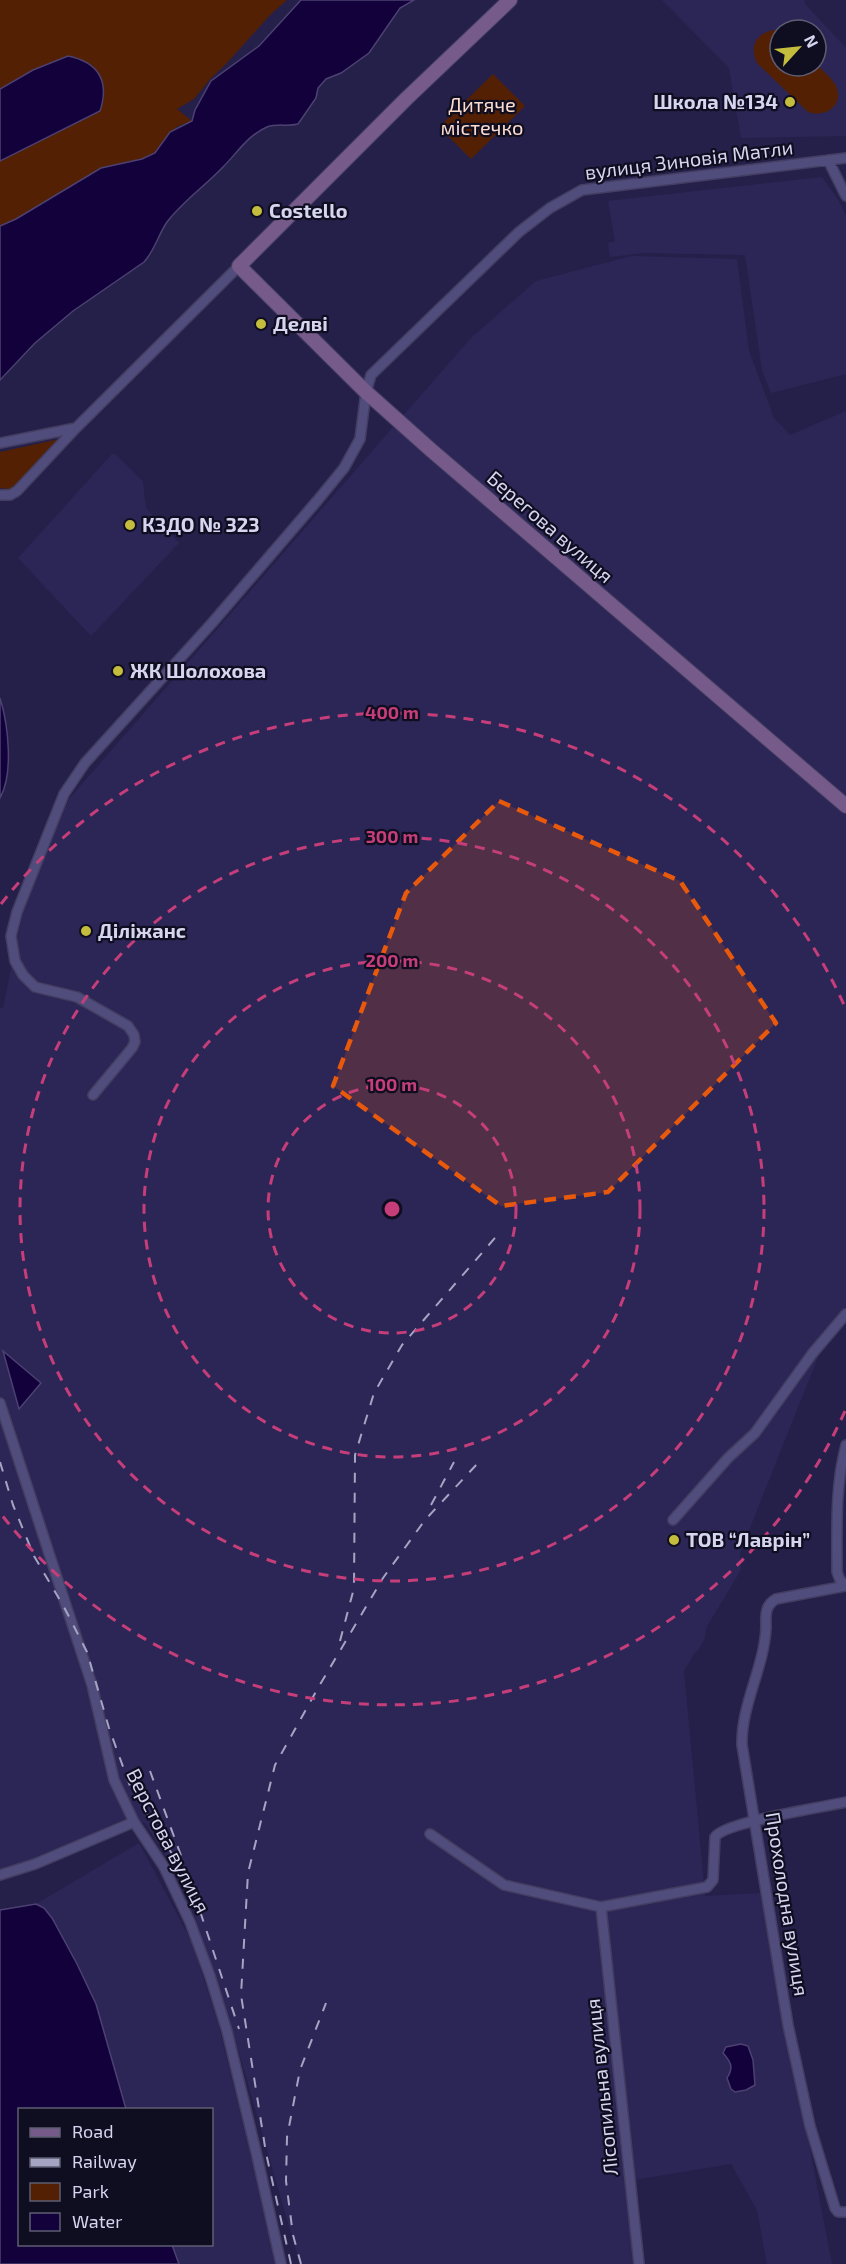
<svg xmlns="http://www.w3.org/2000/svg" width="846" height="2264" font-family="'Exo 2',sans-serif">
  <rect width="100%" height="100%" fill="#25204a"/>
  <path fill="#2c2657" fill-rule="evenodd" d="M662,0H804L805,4L846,48V136L741,138L729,68ZM780,30H816V66H780Z
    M822,177L837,198L846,216V374L771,393L762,370L745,255L644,253L610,257L608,243L615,241L608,201Z
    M632,256L737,259L749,351L774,418L790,435L846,411V1307L830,1327L740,1553L741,1570L706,1628L705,1638L697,1652H695L684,1671L705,1896L761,1893L832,2264H767L757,2210L731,2164L628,2181L635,2264H300L228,2015L185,1887L145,1823L125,1819L36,1859L0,1871V1008H3L25,902L69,799L470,339L536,281Z
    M112,454L116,455L143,482L146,508L179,543L91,636L18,558Z
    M139,1843L192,1942L218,2023L276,2257V2264H179L172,2245L212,2244V2110L126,2109L96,2004L77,1964L44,1908L36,1904Z"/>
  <path fill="#532003" d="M0,0H287L271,14L226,64L211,78L194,99L177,109L192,121L176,127L155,153L142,159L101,168L16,219L0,226V161L99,111L68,56L33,70L0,89Z
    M774,30L780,31V66H816V64C823,71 832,78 836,86C845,105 825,118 808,112L757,63C749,47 756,33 774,30Z
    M493,74L525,106L471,159L439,127Z
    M64,438L18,484L8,489L0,488V452Z"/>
  <path fill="#12013b" stroke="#4c4171" stroke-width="1.5" d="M301,0H414L400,8L369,53L341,73L326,79L318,88L316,98L298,124C287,127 278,123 267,127C248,135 237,153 223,167C205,186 183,201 167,222C158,235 155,250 144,262L73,311L35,343L0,380V226L16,219L101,168L142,159L155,153L170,132L192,121L195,110L211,81L259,46Z
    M68,56C98,62 110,81 100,111L0,161V89L33,70Z
    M0,698C8,724 14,773 0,798Z
    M3,1351L41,1383L19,1409Z
    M36,1904L44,1908L52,1918L77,1964L96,2004L126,2109L20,2110V2244L172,2245L179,2264H0V1910Z
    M741,2044L748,2046L753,2060L755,2085L746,2090L735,2092L731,2089L727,2078C734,2067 731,2062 723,2053L726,2047Z"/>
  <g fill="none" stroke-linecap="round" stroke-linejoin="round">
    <g stroke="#423d61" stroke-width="12">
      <path id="street" d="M828,160L846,196
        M0,443L76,428
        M0,495H10L17,491L76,428L239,266
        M93,1095L132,1048L135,1042L134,1035L128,1026L77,997L35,987L23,975L15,961L11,936L17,912L64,794L85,763L212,623L317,501L344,468L360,439L366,392L371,375L519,232L550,208L582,190L846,158
        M0,1403L92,1685L114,1780L134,1822L164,1867L190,1922L210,1976L227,2031L257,2156L281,2264
        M846,1445C835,1486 837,1529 837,1572L840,1580L846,1585
        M673,1520L728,1458L755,1433L812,1354L846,1314
        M846,1586L776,1599C764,1606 766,1616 766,1628C764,1668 741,1705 742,1745L788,2025L810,2126L835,2208L838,2212H846
        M430,1834L504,1885L601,1907L707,1887L713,1880L715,1837C724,1822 824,1807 846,1802
        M0,1875L35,1864L134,1822
        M601,1907L639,2264"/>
    </g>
    <g stroke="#423d61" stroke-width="16">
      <path id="secondary" d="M510,0L406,99L239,266L366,392L431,450L846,806"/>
    </g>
    <use href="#street" stroke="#504d7c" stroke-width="9"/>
    <use href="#secondary" stroke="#765b8a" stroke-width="14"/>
    <path stroke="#a6a4c3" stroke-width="2" stroke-dasharray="10 10" stroke-linecap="butt" d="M0,1462L13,1505L34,1556L64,1607L87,1652L109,1728L130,1786L177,1862L196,1900
      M431,1505L454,1462
      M340,1641L354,1588L355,1455L374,1393L402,1345L501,1231
      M150,1771L183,1861
      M194,1893L239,2029
      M291,2264L266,2153L241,1995L248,1873L275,1765L318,1688L383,1578L425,1520L478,1463
      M301,2264L293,2235L286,2181L287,2137L300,2070L326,2003"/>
  </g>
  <path fill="#e8590c" fill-opacity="0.2" stroke="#e8590c" stroke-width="4.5" stroke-dasharray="12 8" stroke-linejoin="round" d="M499,801L680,881L776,1023L608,1192L501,1206L333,1086L406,893Z"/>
  <g fill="none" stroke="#c63e79" stroke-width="3" stroke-dasharray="10 8">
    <circle cx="392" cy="1209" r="124"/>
    <circle cx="392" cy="1209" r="248"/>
    <circle cx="392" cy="1209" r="372"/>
    <path d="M845 1411A496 496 0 0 1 1 1514M1 904A496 496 0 0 1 845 1007"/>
  </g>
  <g fill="#c4bc3d" stroke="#0f0d20" stroke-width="2">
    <circle cx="790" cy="102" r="6"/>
    <circle cx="257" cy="211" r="6"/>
    <circle cx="261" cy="324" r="6"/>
    <circle cx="130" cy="525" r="6"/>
    <circle cx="118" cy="671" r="6"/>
    <circle cx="86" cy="931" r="6"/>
    <circle cx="674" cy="1540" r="6"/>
  </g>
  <g text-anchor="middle" stroke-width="4.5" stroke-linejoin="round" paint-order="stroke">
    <g font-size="20" font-weight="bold" fill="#d5d5f0" stroke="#0f0d20" text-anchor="start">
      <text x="778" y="109" text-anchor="end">Школа №134</text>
      <text x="269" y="218">Costello</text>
      <text x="273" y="331">Делві</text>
      <text x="142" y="532">КЗДО № 323</text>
      <text x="130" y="678">ЖК Шолохова</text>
      <text x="98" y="938">Діліжанс</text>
      <text x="686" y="1547">ТОВ “Лаврін”</text>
    </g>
    <g font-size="20" fill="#fbdcce" stroke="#0f0d20">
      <text x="482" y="112">Дитяче<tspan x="482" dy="23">містечко</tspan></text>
    </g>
    <g font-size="20" fill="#d5d5f0" stroke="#0f0d20">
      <text transform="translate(689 160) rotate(-7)" y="7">вулиця Зиновія Матли</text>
      <text transform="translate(550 527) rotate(41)" y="7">Берегова вулиця</text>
      <text transform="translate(168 1841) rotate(63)" y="7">Верстова вулиця</text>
      <text transform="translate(787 1904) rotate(81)" y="7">Прохолодна вулиця</text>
      <text transform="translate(602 2087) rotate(-96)" y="7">Лісопильна вулиця</text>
    </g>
  </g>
  <circle cx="392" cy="1209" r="9" fill="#c63e79" stroke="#0f0d20" stroke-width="3"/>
  <g font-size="18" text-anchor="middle" font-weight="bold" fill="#c63e79" stroke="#0f0d20" stroke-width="4.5" stroke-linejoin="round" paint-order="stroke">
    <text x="392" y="719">400 m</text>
    <text x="392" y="843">300 m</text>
    <text x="392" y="967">200 m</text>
    <text x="392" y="1091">100 m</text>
  </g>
  <rect x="18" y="2108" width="195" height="138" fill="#0f0d20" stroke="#5e5d73" stroke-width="1.5"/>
  <rect x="30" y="2128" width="30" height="9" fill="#765b8a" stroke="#5e5d73" stroke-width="1.5"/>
  <text x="72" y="2138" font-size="18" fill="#d5d5f0">Road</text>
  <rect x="30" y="2158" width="30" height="9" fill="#a6a4c3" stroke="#5e5d73" stroke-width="1.5"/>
  <text x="72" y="2168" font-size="18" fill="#d5d5f0">Railway</text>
  <rect x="30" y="2183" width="30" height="18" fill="#532003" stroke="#5e5d73" stroke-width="1.5"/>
  <text x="72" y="2198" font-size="18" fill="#d5d5f0">Park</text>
  <rect x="30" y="2213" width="30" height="18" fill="#12013b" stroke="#5e5d73" stroke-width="1.5"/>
  <text x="72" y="2228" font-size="18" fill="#d5d5f0">Water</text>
  <g transform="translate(798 48) rotate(63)"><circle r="28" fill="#0f0d20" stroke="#5e5d73" stroke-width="1.5"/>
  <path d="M0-4.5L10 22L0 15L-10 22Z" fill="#c4bc3d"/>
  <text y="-9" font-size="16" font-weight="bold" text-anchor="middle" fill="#d5d5f0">N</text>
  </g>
</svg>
